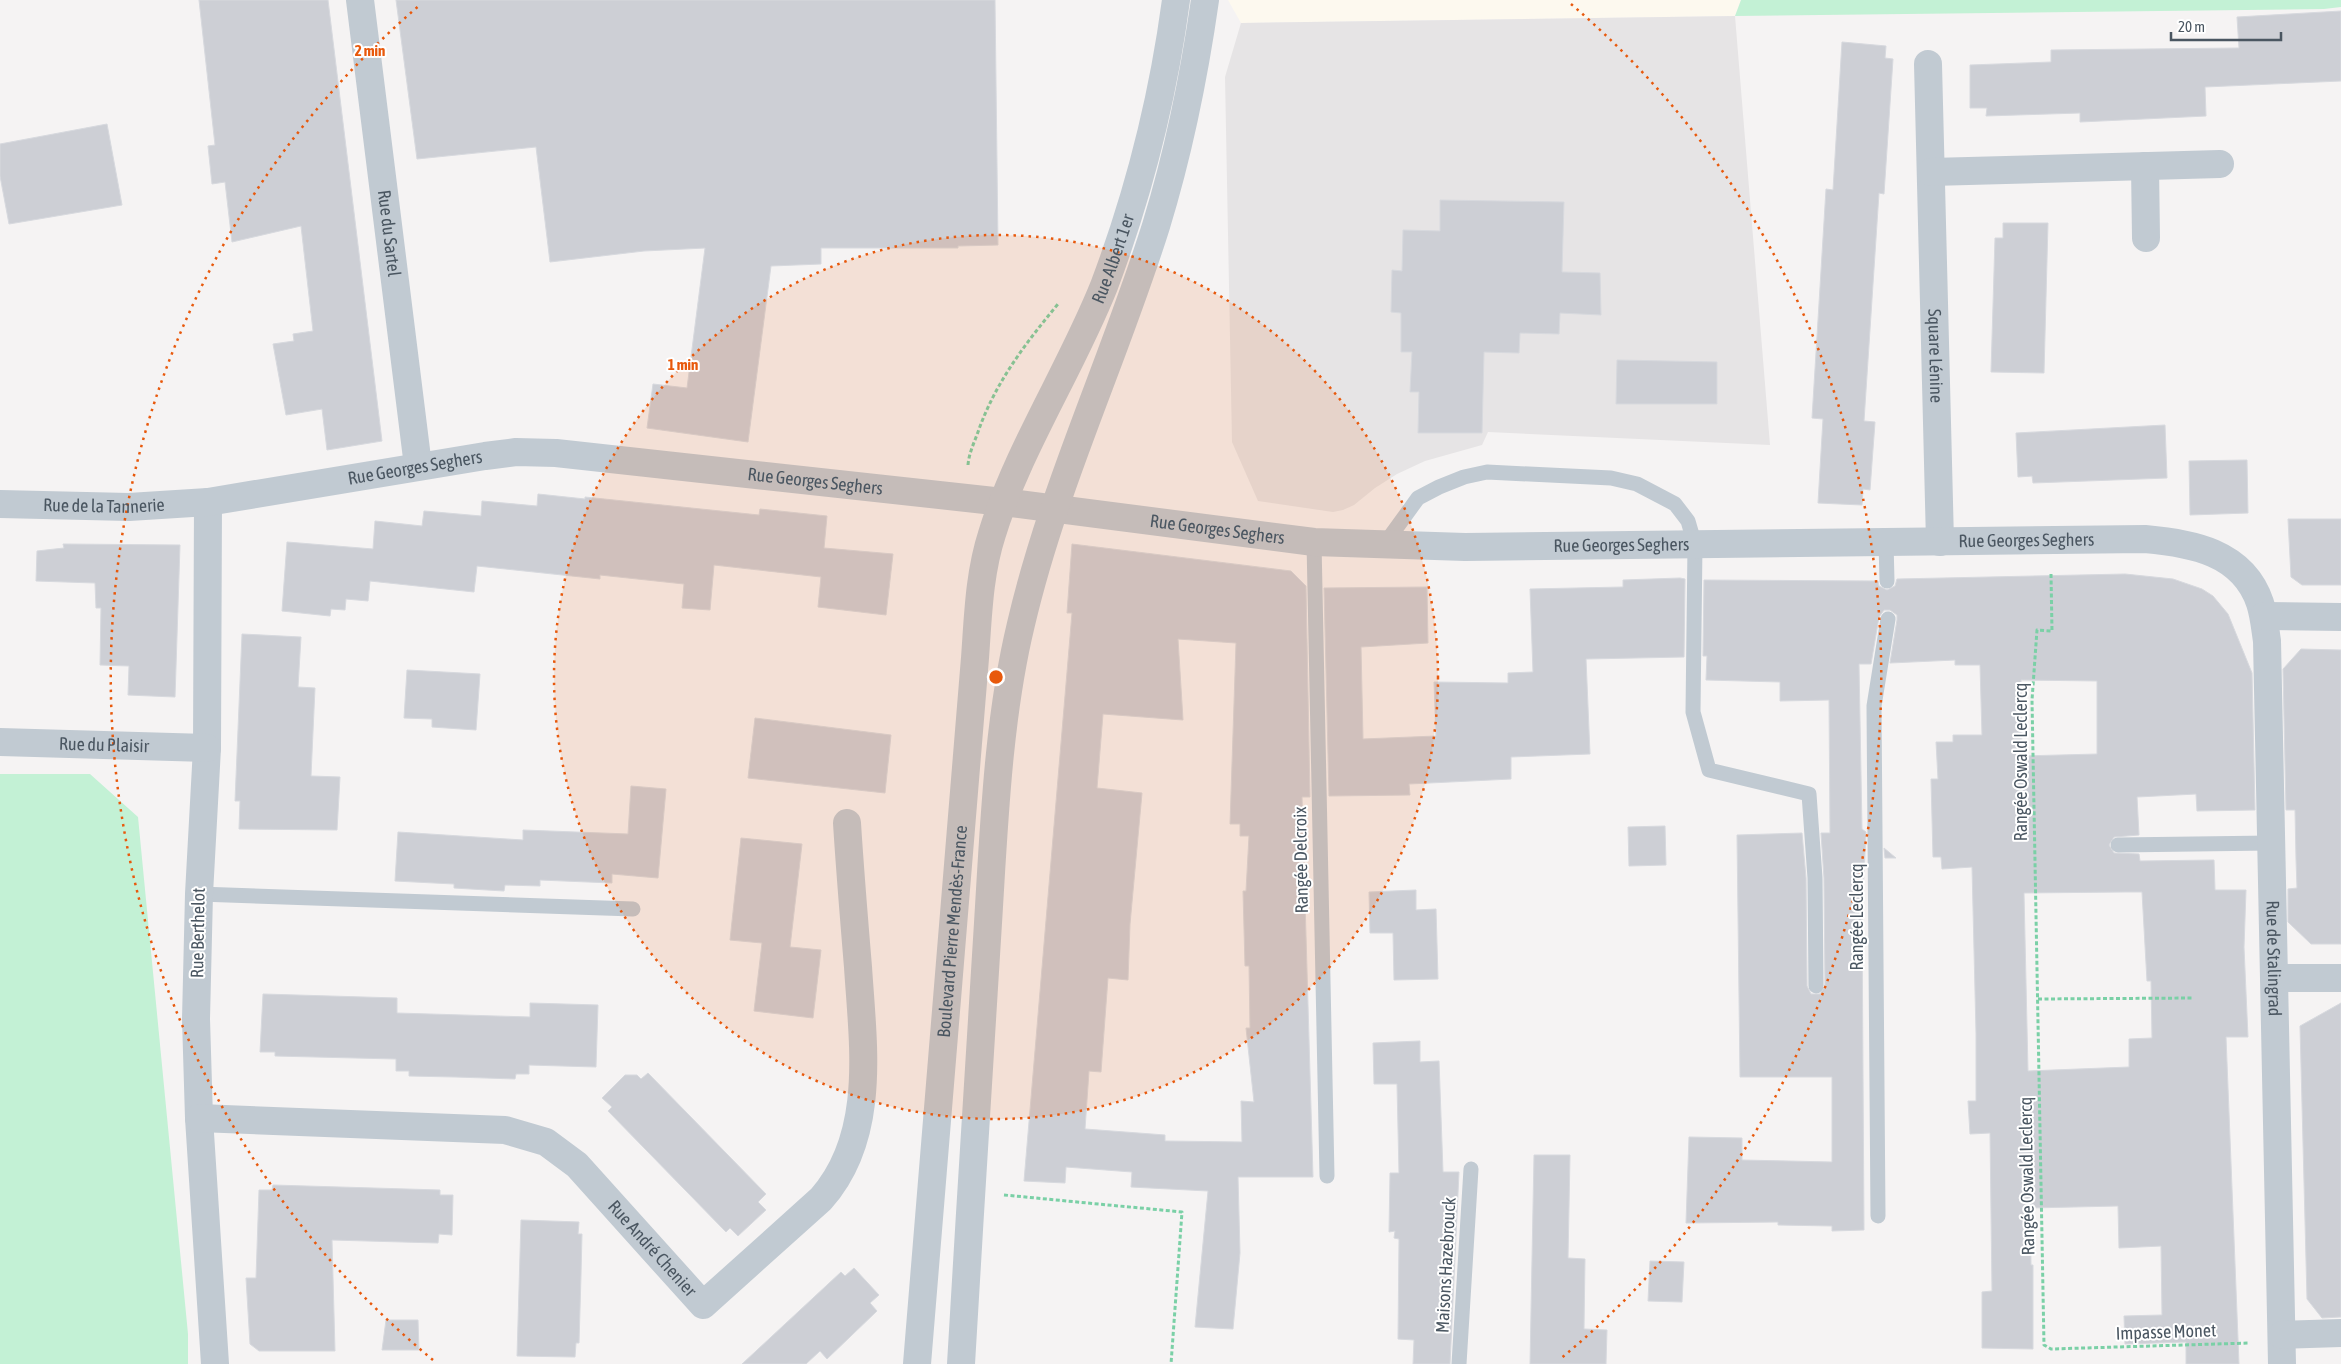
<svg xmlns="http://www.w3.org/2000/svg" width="2341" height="1364" font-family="'Asap Condensed',sans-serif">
  <rect width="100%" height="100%" fill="#f5f3f3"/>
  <path fill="#fdf9ef" d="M1228,0H1741L1735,16L1241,23Z"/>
  <path fill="#e6e4e5" d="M1735,16L1770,445L1488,432L1482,445L1425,461L1397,474L1375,488L1354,505L1343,510L1333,512L1258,501L1232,442L1225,77L1241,23Z"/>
  <path fill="#c3f1d5" d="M1741,0H2341V7L2324,9L1735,16Z
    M0,774H90L138,817L188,1334V1364H0Z"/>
  <path fill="#cdcfd5" stroke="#d7d9de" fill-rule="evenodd" d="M199,0H328L382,441L327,450L322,409L286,415L273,344L294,341L293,334L313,331L301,226L232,242L225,182L212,184L208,146L215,145Z
    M396,0H995L998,245L958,246V248H821V264L771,266L748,442L647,428L653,384L687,388L705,248L644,251L550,262L536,147L417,159Z
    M2341,11V81L2205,87L2206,116L2080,122V113L1986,116L1987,108H1970V65L2051,62V50L2239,48L2237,17Z
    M1842,42L1886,46L1885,58L1893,59L1884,194L1879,193L1864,421L1875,422L1870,490L1863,489L1862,505L1818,503L1823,419L1812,418L1826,189L1833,190Z
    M107,124L122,205L9,224L0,176V144Z
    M1440,200L1564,202L1562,272L1600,273L1601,315L1560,313L1559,334L1520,333L1519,353L1484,352L1482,433H1418L1419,392H1410L1412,352H1401V313L1391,312L1392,270L1402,271L1403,230L1440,231Z
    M2003,223H2048L2044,373L1991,372L1995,238H2003Z
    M1617,360L1717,362V404H1616Z
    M2165,425L2167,478L2033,483L2032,476L2018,477L2016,433Z
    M2247,460L2248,513L2190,515L2189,461Z
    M538,494L585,499V497L759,515L760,509L827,516L824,548L893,554L886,615L818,607L821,577L714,565L710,610L682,608L684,584L600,575V579L477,566L474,592L370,581L368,601L346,599L345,610L331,609L330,616L282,611L287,542L373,549L375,521L422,526L424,511L481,516L482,501L537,506Z
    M2288,519H2341V585H2302L2291,577Z
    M63,544L180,545L175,697L128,695L129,666L100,665L101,608H96L95,583L36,581L37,551L64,548Z
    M1072,544L1291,571L1306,586L1310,797H1302L1313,1177H1238L1240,1253L1233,1329L1195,1327L1208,1191L1131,1187L1132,1172L1066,1167L1065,1183L1024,1181L1072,613H1067ZM1178,639L1236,643L1230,824H1240V836H1249L1246,891H1243L1245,966H1249L1250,1028H1246L1254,1102L1241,1101L1242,1142L1165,1141V1135L1085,1129L1089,1071L1101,1072L1108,978L1128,980L1130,924L1142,793L1097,788L1103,714L1183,720Z
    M2125,574L2173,579L2202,589L2213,596L2228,614L2252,673L2255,810L2197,811L2196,794L2137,797L2139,835L2114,837L2109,845L2114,853L2139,854L2140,861L2214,860L2215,890H2246L2244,947L2248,1037H2226L2239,1364H2186V1342L2125,1344L2124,1316L2162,1315L2161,1246L2119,1248L2118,1206L2030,1208L2031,1265H2033V1349L1982,1348V1292L1992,1291L1990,1133L1970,1134L1968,1101H1976V1033L1972,867L1942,869L1941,857H1933L1931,779H1938L1936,742H1953V735H1982L1980,665H1955V660L1890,663L1897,620V615L1890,610H1884L1879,617L1871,664H1859L1862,829L1866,832L1862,915L1864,1230L1832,1231V1226L1778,1225V1222L1686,1223L1689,1137L1742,1138V1160L1832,1162V1077H1740L1737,835L1802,833L1806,878L1807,986L1811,994H1820L1825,986L1824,878L1821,833H1830L1829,700L1780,701V682L1706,680L1707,656H1703L1704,580L1878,581L1879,586L1887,590L1895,586L1897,579ZM2021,680L2097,681V754L2022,756ZM2125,892H2142L2147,981H2151L2152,1038L2129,1039V1067L2028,1071L2024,893Z
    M1680,578L1685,579L1684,657L1586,659L1590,754L1511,757V779L1409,784L1410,795L1329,796L1324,588L1427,587L1428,643L1361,647L1363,739L1436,736L1434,682L1508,683V673L1533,672L1530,589L1623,587V580Z
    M242,634L301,637L298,687L315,688L311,776L340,777L337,830L239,829L240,801H235Z
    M2301,649L2341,650V944H2311L2288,922V889L2297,888L2296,859L2295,810H2286L2283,669Z
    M407,670L480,674L476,730L432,727V719L404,718Z
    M755,718L891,735L885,793L748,778Z
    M631,786L666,789L658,878L612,874V883L540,880V886L505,885L504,891L454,888V884L395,881L398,832L523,840V830L628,834Z
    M1665,826L1666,865L1629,866L1628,827Z
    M741,838L802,844L790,947L821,950L813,1018L754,1011L762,943L730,940Z
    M1884,848L1896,858H1885Z
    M1416,890V910L1436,909L1438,979L1394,980L1393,933H1370L1369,892Z
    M263,994L397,998V1013L530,1017V1003L598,1005L596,1067L529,1065V1074H516L515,1079L455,1077L409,1076V1071H396V1059L275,1056V1052H260Z
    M2341,1003V1317L2322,1318L2307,1299L2300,1026Z
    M1420,1041V1062L1439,1061L1443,1172H1459L1450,1364H1413L1414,1340L1398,1339L1399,1239L1394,1238L1395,1231L1389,1232L1390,1173H1399L1397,1084H1374L1373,1043Z
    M648,1073L766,1194L758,1202L766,1210L738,1236L730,1228L726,1232L608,1111L612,1107L602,1098L625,1075H637L641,1079Z
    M1534,1155H1570L1568,1258L1585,1259L1584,1329L1607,1330L1606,1364H1530Z
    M273,1185L440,1190V1195H453L452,1235L439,1234L438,1243L332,1240L335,1351H259L250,1344L246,1278H256L259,1190H272Z
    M521,1220L579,1222L578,1234H582L581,1275L579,1343H576L575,1357L517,1356Z
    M1650,1261L1684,1262L1682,1302L1648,1301Z
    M854,1268L879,1295L870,1303L877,1311L827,1359L820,1351L806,1364H742L841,1272L845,1276Z
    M386,1320H418L419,1350H382Z"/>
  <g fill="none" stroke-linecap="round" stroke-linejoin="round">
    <path stroke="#7ad0a6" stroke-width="3" stroke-dasharray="4 2.5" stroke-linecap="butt" d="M968,465C969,453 974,443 978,432C995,383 1025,344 1058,304
      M2051,574L2052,631L2037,630L2032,700L2044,1345L2051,1349L2250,1343
      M2038,999L2194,998
      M1004,1195L1182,1212L1171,1364"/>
    <path stroke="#c1cad2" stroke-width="15" d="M1314,542L1327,1176
      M1886,542L1887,581
      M1384,545L1418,498L1439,487L1464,477L1487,472L1611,478L1637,484L1675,504L1688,521L1695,545L1693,712L1709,770L1809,794L1815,878L1816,986
      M2118,845L2271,843
      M199,894L633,909
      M1878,1216L1874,706L1888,619
      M1459,1364L1471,1169"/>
    <g stroke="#c1cad2" stroke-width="28">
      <path id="s1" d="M360,0L418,466"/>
      <path id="s2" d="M1928,64L1940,542"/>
      <path d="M2145,166L2146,238"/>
      <path d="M1931,172L2220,164"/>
      <path d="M208,502L207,748L199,894L196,1019L199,1118L215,1364"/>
      <path id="s3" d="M0,504L129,507L208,502L485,456L516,452L556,453L1003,502L1314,542L1465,547L2145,539C2191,543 2243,552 2260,603C2264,615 2265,628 2267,641L2282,1364"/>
      <path d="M2264,616L2341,617"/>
      <path id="s4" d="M0,742L207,748"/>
      <path d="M2274,978H2341"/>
      <path id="s5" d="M199,1118L505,1130L546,1142L577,1165L703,1305L821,1199C877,1136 863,1045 858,967C854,919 850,871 847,823"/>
      <path d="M2282,1335L2341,1333"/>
    </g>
    <g stroke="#c1cad2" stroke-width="28">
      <path id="s6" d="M917,1364L975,658C978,617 979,574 992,534C1018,449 1071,369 1104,286C1139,193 1163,98 1176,0"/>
      <path d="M961,1364C970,1217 978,1070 988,923C994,826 998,719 1021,624C1053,487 1114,360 1156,226C1179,151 1194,77 1205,0"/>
    </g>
  </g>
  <circle cx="996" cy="677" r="442" fill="#e8590c" fill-opacity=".12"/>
  <g fill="none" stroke="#e8590c" stroke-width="2.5" stroke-dasharray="2.5 5">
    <circle cx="996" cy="677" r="442"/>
    <path d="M433 1360A885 885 0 0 1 421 4M1571 4A885 885 0 0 1 1559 1360"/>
  </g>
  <g text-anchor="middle" stroke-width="4" stroke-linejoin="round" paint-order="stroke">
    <g font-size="18" fill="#4a5661" stroke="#fff">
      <text dy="6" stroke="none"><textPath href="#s1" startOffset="235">Rue du Sartel</textPath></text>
      <text dy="6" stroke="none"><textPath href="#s6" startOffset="1135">Rue Albert 1er</textPath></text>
      <text dy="6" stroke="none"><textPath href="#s2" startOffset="292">Square Lénine</textPath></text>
      <text dy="6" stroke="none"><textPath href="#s3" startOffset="418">Rue Georges Seghers</textPath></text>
      <text dy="6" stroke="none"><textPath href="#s3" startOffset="821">Rue Georges Seghers</textPath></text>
      <text dy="6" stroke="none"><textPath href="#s3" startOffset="104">Rue de la Tannerie</textPath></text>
      <text dy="6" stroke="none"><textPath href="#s3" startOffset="1226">Rue Georges Seghers</textPath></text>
      <text dy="6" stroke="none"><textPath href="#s3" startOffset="2036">Rue Georges Seghers</textPath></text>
      <text dy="6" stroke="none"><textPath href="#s3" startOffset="1631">Rue Georges Seghers</textPath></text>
      <text dy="6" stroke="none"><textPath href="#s4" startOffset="104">Rue du Plaisir</textPath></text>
      <text transform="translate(2021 762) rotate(-90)" y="6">Rangée Oswald Leclercq</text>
      <text transform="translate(1301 860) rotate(-91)" y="6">Rangée Delcroix</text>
      <text transform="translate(1857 917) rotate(-90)" y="6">Rangée Leclercq</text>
      <text dy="6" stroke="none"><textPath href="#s6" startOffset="434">Boulevard Pierre Mendès-France</textPath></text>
      <text transform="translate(198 933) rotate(-89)" y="6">Rue Berthelot</text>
      <text dy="6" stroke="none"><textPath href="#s3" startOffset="2651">Rue de Stalingrad</textPath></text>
      <text transform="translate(2027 1176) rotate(-91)" y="6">Rangée Oswald Leclercq</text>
      <text dy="6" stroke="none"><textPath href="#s5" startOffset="500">Rue André Chenier</textPath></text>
      <text transform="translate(1446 1265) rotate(-87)" y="6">Maisons Hazebrouck</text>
      <text transform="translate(2166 1332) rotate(-2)" y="6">Impasse Monet</text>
    </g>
  </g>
  <circle cx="996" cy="677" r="8" fill="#e8590c" stroke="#fff" stroke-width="2.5"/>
  <g font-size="15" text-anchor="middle" font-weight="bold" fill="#e8590c" stroke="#fff" stroke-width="4" stroke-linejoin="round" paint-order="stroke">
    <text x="370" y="56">2 min</text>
    <text x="683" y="370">1 min</text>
  </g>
  <path d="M2171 32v8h110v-8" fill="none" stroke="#4a5661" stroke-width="2.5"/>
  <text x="2178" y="32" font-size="15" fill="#4a5661" stroke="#ffffff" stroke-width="4" paint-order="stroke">20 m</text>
</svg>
